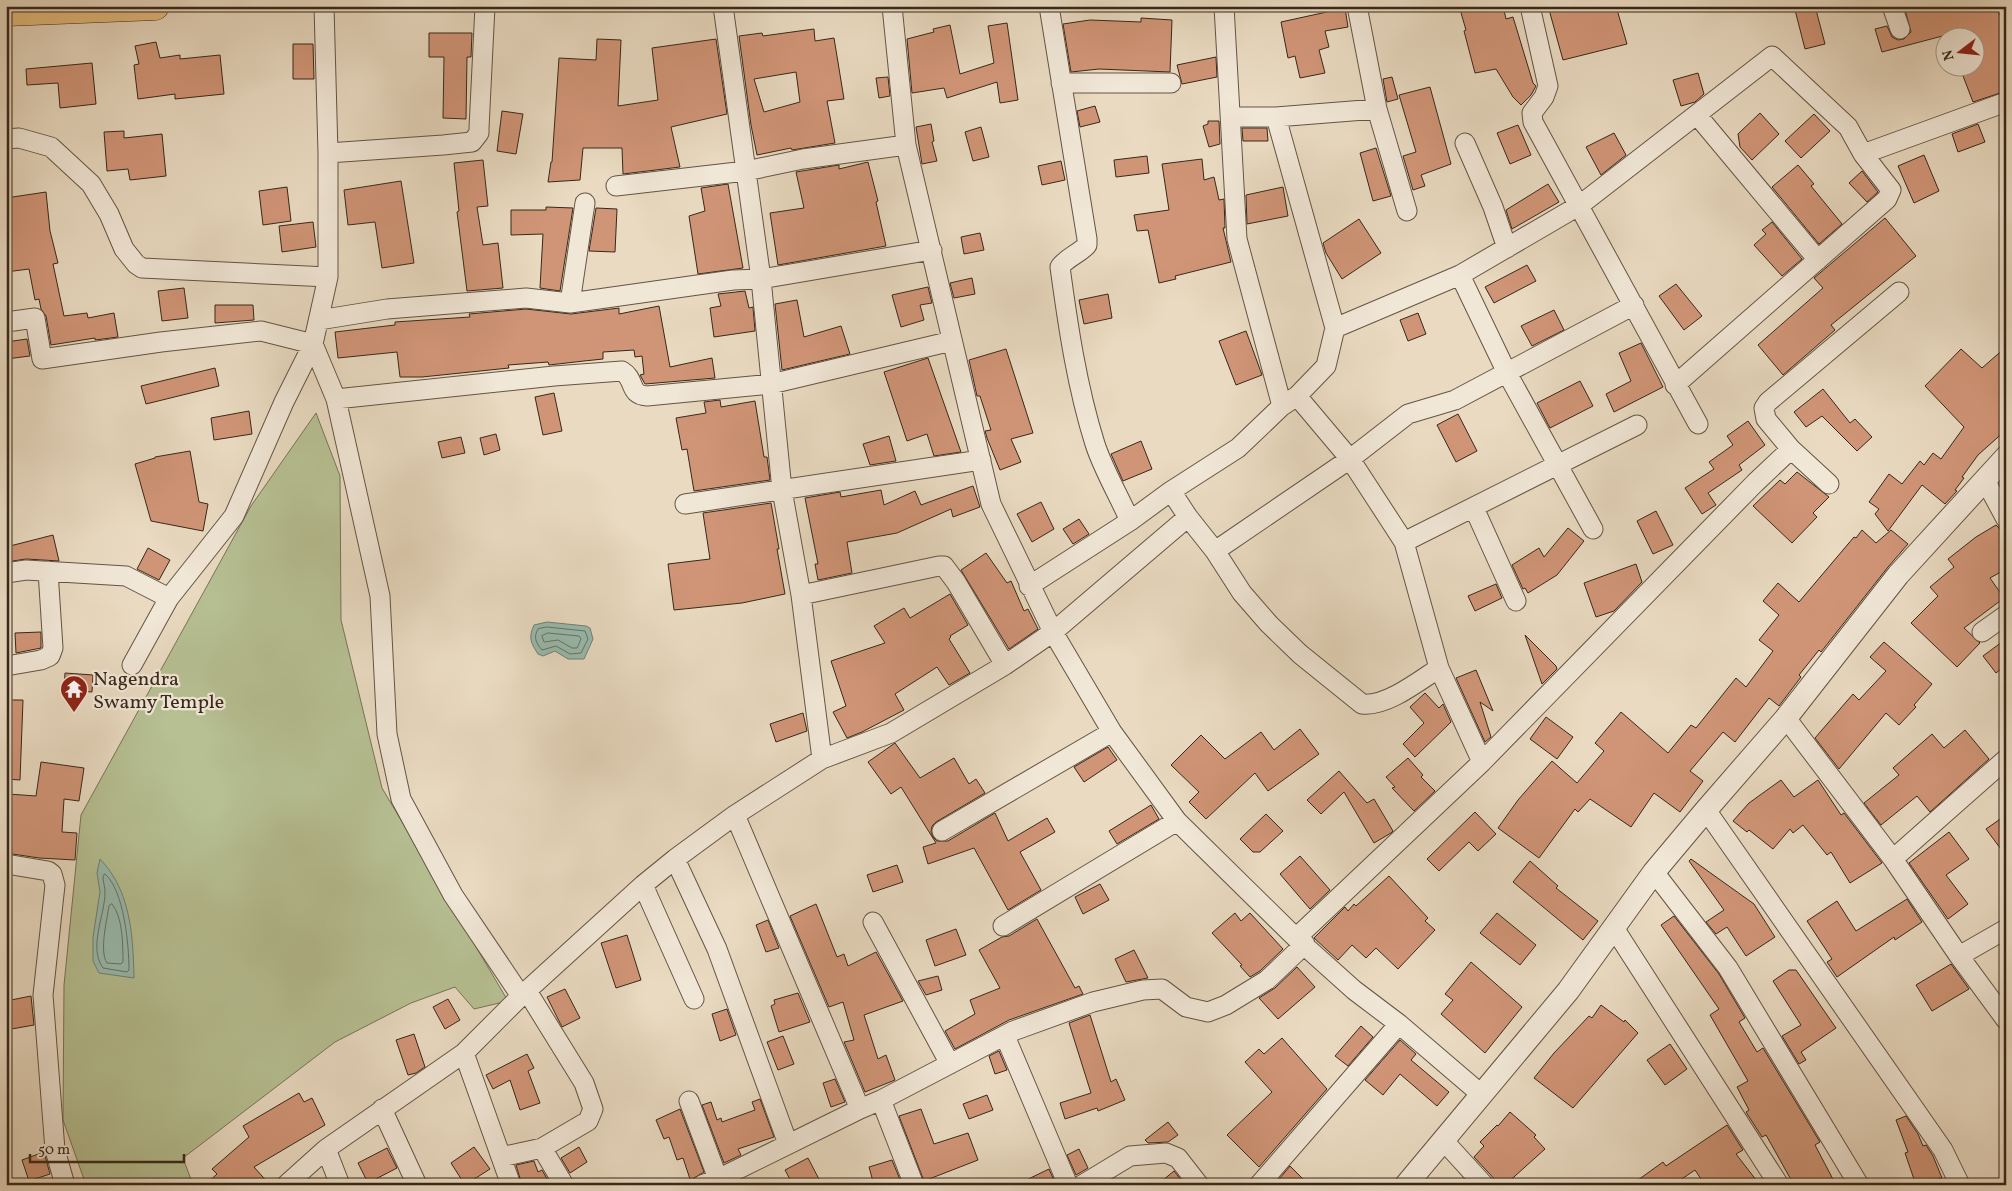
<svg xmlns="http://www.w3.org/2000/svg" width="2012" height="1191" font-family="Vollkorn,serif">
  <rect width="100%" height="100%" fill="#e9dac1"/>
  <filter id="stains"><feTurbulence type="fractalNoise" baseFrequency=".004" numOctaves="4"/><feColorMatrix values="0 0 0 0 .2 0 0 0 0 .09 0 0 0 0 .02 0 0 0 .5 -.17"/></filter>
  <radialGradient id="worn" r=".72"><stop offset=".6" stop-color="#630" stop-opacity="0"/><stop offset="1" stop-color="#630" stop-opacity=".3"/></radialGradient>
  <path fill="#b6c093" stroke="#767456" d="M316,413L340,476L341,620L382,788L508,1001L474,1009L455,987L411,1003L335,1042L183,1158L193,1185H86L63,1120L64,985L81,815L251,506Z"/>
  <path fill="#98bbae" stroke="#718073" d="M547,622L586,626L590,628L593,639L584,659H568L555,651L543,656L538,654C531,643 528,638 534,625Z
    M100,859C131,891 133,936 134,978L99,973L93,961V937L100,892L97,873Z"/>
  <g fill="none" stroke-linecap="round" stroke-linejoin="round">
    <path stroke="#687264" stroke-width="1" d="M547,627L585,631L588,639L581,653L570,654L556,646L542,650C536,643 533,637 538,629Z
      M548,633L579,636L581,639L577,648H572L558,640L544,642L542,636Z
      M105,874C124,890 129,945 129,970L127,972L103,968C88,947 105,916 105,892C105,887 103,882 103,877Z
      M112,904C123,917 123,946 123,962L121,964L107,963C99,951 107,920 109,906Z"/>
  </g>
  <path fill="#d09577" stroke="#37281a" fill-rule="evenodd" d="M1459,6H1503L1506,19L1513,17L1533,83L1536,86L1531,95L1521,105L1513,97L1496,69L1475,73L1464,31L1466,30Z
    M1548,6H1616L1627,44L1563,60Z
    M1810,6H1815L1825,44L1805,49L1795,10Z
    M1904,6H1996L1999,14H2001L2006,29V91L1973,102L1960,68H1974V38H1951L1950,34L1882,52L1875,29L1887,26L1892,37L1898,40L1904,39L1911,32Z
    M1345,8L1348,27L1325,31L1329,47L1319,50L1325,73L1300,78L1295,56L1288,58L1281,22Z
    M1141,18L1172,20L1170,72L1099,69L1071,72L1063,24L1090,20L1141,22Z
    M1007,23L1018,100L1000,103L997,82L947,98L944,88L912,93L907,39L934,32L933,29L950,25L960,74L994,63L988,26Z
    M814,29L815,41L834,38L844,99L827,101L835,143L792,150L791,148L757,155L751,125L739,36L762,33L763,36ZM796,72L800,102L764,112L754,79Z
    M429,33H472L471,57H467L466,119L443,118L444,57H429Z
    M597,39L621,40L618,106L658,100L652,48L716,39L727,114L671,127L680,167L623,174L622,148H583L580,180L548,182L551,162H552L559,58L596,60Z
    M156,42L160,58L180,55V59L220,55L224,94L175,99V94L138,99L134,65L139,64L135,46Z
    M293,44H313L314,79H293Z
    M1216,57L1217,77L1182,84L1177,65Z
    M92,63L96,104L60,108L58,83L27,85L26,69Z
    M1698,73L1704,94L1695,102L1681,106L1673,80Z
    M888,77L890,96L879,98L876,78Z
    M1392,77L1398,99L1387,102L1383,79Z
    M1430,87L1451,164L1421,175L1425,186L1413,190L1403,156L1416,152L1399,95Z
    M1095,106L1100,122L1080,127L1077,111Z
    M502,111L523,114L516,154L497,151Z
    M1760,113L1779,134L1752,160L1740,147L1738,134Z
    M1814,114L1830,131L1801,158L1785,141Z
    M1208,121H1219L1220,144L1209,147L1203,126L1208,124Z
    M931,124L934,141L932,142L937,161L922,164L916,127Z
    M1978,124L1985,142L1958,152L1952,134Z
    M1518,125L1531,155L1510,164L1497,133Z
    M981,127L989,157L973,161L965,132Z
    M1242,128H1267L1268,141H1243Z
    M124,131V138L162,134L166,176L130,180L128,169L107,171L104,132Z
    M1614,133L1626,155L1601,175L1586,147Z
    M1376,148L1391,196L1373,201L1360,153Z
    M1924,155L1939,191L1914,203L1898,166Z
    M1147,156L1149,173L1116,177L1114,160Z
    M1202,159L1204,180L1214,177L1219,200L1224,199L1225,228H1223L1231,262L1175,276L1176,279L1159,283L1148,230L1137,231L1134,215L1169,210L1162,164Z
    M483,160L488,206L477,207L483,245L498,243L503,288L467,291L457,212L459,211L454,163Z
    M1061,161L1065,180L1042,185L1038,166Z
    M868,162L878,201L876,202L886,246L778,265L770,213L804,208L796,172L839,165V169Z
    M1798,165L1814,184L1811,186L1842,224L1819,244L1772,187Z
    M1862,171L1878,192L1867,202L1849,183Z
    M401,181L414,263L382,268L375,222L348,225L344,190Z
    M728,184L743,268L698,274L689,216L705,211L701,188Z
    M1548,184L1559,202L1512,229L1506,210Z
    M287,187L291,221L263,225L259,191Z
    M1283,187L1288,216L1247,224L1246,195Z
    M46,192L50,231L58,263L53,264L64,316L87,313L88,318L114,313L118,337L95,340V338L51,345L46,316L41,309L39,299L35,300L29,269L6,272V198Z
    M546,207L573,208L560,291L540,288L543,234L511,235V210H546Z
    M596,208L617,209L615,252L589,251Z
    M1885,218L1916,256L1831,325L1835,330L1783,375L1758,345L1823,288L1814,278Z
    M1359,219L1381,253L1342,279L1326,253L1323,243Z
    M313,222L316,247L282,252L279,226Z
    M1772,222L1802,259L1782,276L1754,245L1766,234L1762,230Z
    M980,233L984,250L964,254L961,237Z
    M1527,265L1536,281L1494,303L1485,287Z
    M972,278L975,294L954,298L950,283Z
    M1676,284L1702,316L1684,330L1659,296Z
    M928,287L932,303L920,305L924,320L901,327L892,295Z
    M184,288L188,318L162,321L158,291Z
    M745,291L749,308L753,307L755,331L714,337L710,308L721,306L718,294Z
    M1108,294L1112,318L1084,324L1079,300Z
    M797,300L804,337L841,326L850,354L782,370L775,304Z
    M215,305H253L254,320L215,323Z
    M659,306L670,367L712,358L715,378L645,384L640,375L644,374L642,356L635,357L634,350L603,352V359L584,361L549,365L548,362L508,365L509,368L422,377H400L397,352L338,358L335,332L395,325V322L470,317L469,314L526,309L571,314L619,308V314Z
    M1554,310L1564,330L1532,346L1521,326Z
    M1418,313L1426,334L1408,341L1400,320Z
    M1246,331L1262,375L1236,385L1219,341Z
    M27,339L30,356L6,359V342Z
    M1641,343L1663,387L1614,412L1606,394L1631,381L1619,353Z
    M2006,347V430L1978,455L1962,477L1964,478L1955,490L1957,491L1945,504L1922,485L1888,531L1875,514L1879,509L1869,502L1889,474L1902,484L1920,461L1924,465L1933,453L1941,459L1964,427L1925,386L1961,349L1982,368Z
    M1006,349L1033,433L1011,439L1021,462L1000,470L987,438L985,431L991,430L980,396H977L969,360Z
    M928,358L961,452L934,456L927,434L907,441L884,372Z
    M215,368L219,386L146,404L141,386Z
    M1580,381L1593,406L1550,428L1537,403Z
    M1823,389L1850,423L1855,419L1872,437L1857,451L1822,416L1806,427L1794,412Z
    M554,393L562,431L543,435L535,397Z
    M720,400L721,407L755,401L764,457H767L770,480L694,491L687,449L682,450L676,418L706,413L704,402Z
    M249,411L252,434L214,440L211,418Z
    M1458,414L1477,451L1456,462L1437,425Z
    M1748,421L1765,445L1739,465L1742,470L1708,493L1716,505L1702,514L1685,488L1714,469L1709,462L1733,445L1727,436Z
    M496,434L500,450L484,455L480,438Z
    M889,436L896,461L870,465L863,444Z
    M461,437L465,453L442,458L438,442Z
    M1141,441L1152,469L1123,481L1111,454Z
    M190,451L199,502L208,504L203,531L151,521L135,464L155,458V457Z
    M1797,472L1829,497L1813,513L1817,517L1792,543L1753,506L1780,480L1785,484Z
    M973,486L980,507L953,517L951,509L897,533L847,542L852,573L818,580L815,564H818L805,498L840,492L841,497L881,490L884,505L915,491L921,505Z
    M1041,502L1054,529L1032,542L1017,514Z
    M771,503L779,549H777L785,594L742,603L674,610L668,564L710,559L703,513Z
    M1656,511L1673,545L1653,554L1637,521Z
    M1079,519L1089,534L1073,544L1063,529Z
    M1996,525L2006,535V569L1990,578L2004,598L1964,628L1980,643L1957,667L1911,623L1938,596L1930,587L1954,567L1948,559L1976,537Z
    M1568,528L1584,541L1557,575L1528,593L1525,588L1523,589L1512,565L1539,548L1544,557Z
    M1862,530L1876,543L1891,530L1908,544L1888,567L1821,652L1819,650L1799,675L1801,677L1779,706L1769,698L1735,742L1723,732L1690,771L1703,781L1680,812L1654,793L1631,827L1590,799L1578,812L1575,809L1539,858L1498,828L1518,800L1552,761L1577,783L1604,751L1595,743L1621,712L1668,753L1691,725L1696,728L1736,678L1746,687L1773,651L1759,640L1779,615L1763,601L1778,583L1799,602L1854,537L1856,538Z
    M53,535L59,561L26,559L6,562V547Z
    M148,548L170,560L159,580L137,569Z
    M986,553L1007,583L1011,581L1024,611L1028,609L1038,629L1009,649L961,570Z
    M1636,564L1642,582L1614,611L1596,617L1584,583Z
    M1496,584L1502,598L1475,611L1468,596Z
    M950,594L968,625L950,636L951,637L949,639L970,673L949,685L937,667L895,694L904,710L862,732L847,738L833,712L846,706L831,661L885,643L874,626L904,608L910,618Z
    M41,632V648L16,653L15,633Z
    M1525,635L1556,666L1557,669L1542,684Z
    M2006,639V665L1996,673L1983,656Z
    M1884,642L1932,684L1914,705L1916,707L1899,725L1886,713L1839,769L1815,738L1853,694L1859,700L1886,671L1870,657Z
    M1476,670L1493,711L1480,702L1491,737L1485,742L1456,678Z
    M65,673L93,675L92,692L64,690Z
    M1425,693L1439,708L1443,704L1451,722L1415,757L1403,744L1424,723L1410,707Z
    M6,700H23L20,780L6,779Z
    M803,713L807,731L776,742L770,724Z
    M1546,717L1573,737L1557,759L1530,739Z
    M1300,729L1319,754L1268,791L1255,773L1206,819L1189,802L1199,792L1171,765L1201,735L1225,759L1261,732L1274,750Z
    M1965,730L1989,759L1930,812L1917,796L1881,825L1864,803L1899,775L1893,768L1932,734L1944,748Z
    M895,743L920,778L954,758L969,784L976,779L985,793L936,822L932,826L931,832L933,837L937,841H948L995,813L1008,841L1047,818L1055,832L1020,852L1041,890L1008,910L974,848L928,864L923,847L936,843L901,787L891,794L868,762Z
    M1108,747L1117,760L1084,782L1074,767Z
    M1408,758L1423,775L1421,777L1435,791L1414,811L1392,788L1395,787L1386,777Z
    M41,762L84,768L79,801L64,799L62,832L77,833L75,860L39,858L6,853L8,794L36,796Z
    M1339,771L1367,803L1374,799L1393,831L1391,833L1374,843L1344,792L1321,814L1307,800Z
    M1781,780L1794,797L1818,780L1841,815L1844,813L1882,863L1850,883L1831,852L1827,855L1803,825L1793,833L1790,829L1773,849L1749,830L1747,832L1733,821L1749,803Z
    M1151,805L1159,819L1117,844L1109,831Z
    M1475,812L1496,834L1478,851L1469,842L1439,871L1427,859Z
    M1266,814L1283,831L1260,852H1253L1240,839Z
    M2006,815V856L1986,829Z
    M1949,832L1969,859L1946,875L1968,904L1948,919L1909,863Z
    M1300,856L1330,890L1310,909L1280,874Z
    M1691,859L1754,904L1775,937L1746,956L1727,927L1716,934L1706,922L1724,910L1689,861Z
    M1530,861L1558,886L1556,888L1598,921L1583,940L1513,882Z
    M897,865L903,882L873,892L867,875Z
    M1389,876L1428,918L1425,921L1435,930L1398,969L1376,948L1366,958L1352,945L1338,960L1314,938L1345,907L1348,911L1354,904L1356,906Z
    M1100,884L1109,900L1083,914L1075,897Z
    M1907,899L1922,922L1895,940L1894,937L1837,977L1827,962L1832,959L1807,921L1837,901L1856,931Z
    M816,904L837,957L844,954L848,966L876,952L903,1001L864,1015L878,1059L886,1055L895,1080L865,1092L844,1042L854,1040L843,1002L829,1007L790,916Z
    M1235,913L1241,921L1250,913L1283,949L1260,971L1250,977L1240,966L1242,965L1212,933Z
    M1497,913L1536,945L1520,965L1480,933Z
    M1674,916L1719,974L1745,1018L1739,1022L1757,1052L1763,1048L1820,1142L1815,1145L1836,1185H1794L1766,1135L1762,1137L1746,1112L1749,1110L1737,1087L1748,1081L1710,1015L1719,1009L1661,925Z
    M1037,919L1075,988L1079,986L1083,994L1009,1020L955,1049L945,1031L975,1014L970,1000L1000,988L979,950L1002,937L1009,936Z
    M768,920L779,948L766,952L756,925Z
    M956,929L966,955L935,966L926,940Z
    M627,935L641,980L616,988L601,943Z
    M1134,950L1148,978L1126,982L1115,959Z
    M1471,962L1522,1007L1485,1053L1441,1014L1453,1000L1445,994Z
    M1951,964L1969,989L1932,1011L1916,985Z
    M1297,967L1315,987L1278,1019L1259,998L1275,988Z
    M1789,970H1796L1836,1028L1801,1052L1806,1060L1799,1064L1782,1036L1801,1025L1773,981Z
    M938,976L942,990L926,995L918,981Z
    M565,989L580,1018L562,1027L547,997Z
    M798,993L810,1022L779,1032L771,1006L775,1004L774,1000Z
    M31,996L34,1025L6,1030V1001Z
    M448,999L460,1020L445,1029L433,1007Z
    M1601,1005L1624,1022L1625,1020L1638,1033L1573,1108L1534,1078L1554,1053L1589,1016L1592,1018Z
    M727,1009L736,1035L720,1041L712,1014Z
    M1090,1015L1111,1082L1116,1079L1125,1100L1098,1111L1097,1108L1065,1119L1060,1103L1091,1093L1069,1023Z
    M1361,1026L1373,1037L1348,1066L1335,1056Z
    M414,1034L425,1067L416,1073L408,1075L396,1040Z
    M783,1036L794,1064L778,1070L767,1042Z
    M1282,1038L1327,1089L1259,1167L1227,1135L1272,1092L1245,1062L1259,1049L1264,1054Z
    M1400,1040L1416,1054L1411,1060L1449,1092L1437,1106L1400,1074L1383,1095L1365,1080Z
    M1670,1044L1687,1069L1665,1085L1647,1060Z
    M999,1051L1007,1070L995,1074L989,1056Z
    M527,1054L534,1068L528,1071L540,1103L520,1110L510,1080L493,1089L486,1075Z
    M835,1079L845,1102L831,1107L823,1083Z
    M299,1093L304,1102L312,1098L325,1125L254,1167L270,1185H205L217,1174L212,1169L249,1137L243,1126Z
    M987,1095L993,1110L969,1119L963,1104Z
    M760,1099L774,1137L738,1149L741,1155L724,1163L702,1105L711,1102L717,1120L721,1118L722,1122L755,1110L752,1102Z
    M680,1109L704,1172L694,1178L691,1182L683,1158L677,1160L669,1137L664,1139L656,1120Z
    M921,1109L934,1144L968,1133L978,1160L924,1181L899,1116Z
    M1510,1112L1536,1135L1534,1137L1545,1149L1505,1185H1500L1474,1157L1484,1146L1480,1142L1497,1125L1498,1126Z
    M1906,1116L1918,1134L1923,1146L1926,1145L1933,1156L1942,1178L1916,1185L1905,1153L1908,1152L1896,1120Z
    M1168,1122L1178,1135L1168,1142L1148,1143L1145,1140Z
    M1727,1125L1743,1150L1736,1154L1760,1185H1705L1695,1170L1673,1185H1631L1663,1162L1666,1166Z
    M474,1147L490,1169L465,1185L451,1163Z
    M579,1147L587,1162L570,1173L561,1158Z
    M387,1148L397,1168L368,1183L358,1163Z
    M1079,1149L1088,1168L1076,1175L1067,1155Z
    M44,1152L50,1174L29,1181L22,1160Z
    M808,1158L822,1185H793L785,1170Z
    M892,1160L901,1182L890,1185H874L869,1167Z
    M534,1161L538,1172L542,1170L550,1184L522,1185L516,1165Z
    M1290,1166L1309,1185H1276L1275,1184Z
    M1049,1169L1056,1185H1016Z
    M1174,1171L1185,1185H1157Z"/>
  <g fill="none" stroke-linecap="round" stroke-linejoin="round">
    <g stroke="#645444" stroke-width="21">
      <path id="minor" d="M324,6L328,153V277L313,344L336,399L380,596L387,734L401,799L453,895L521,996
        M723,6L761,279L782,490L801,595L822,759
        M892,6L906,145L991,504L1053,632L1112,732L1177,821L1296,938L1354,990L1399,1024L1482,1095
        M1049,6L1087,239V245C1079,254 1067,257 1060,267C1068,326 1077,387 1095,444C1103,469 1119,496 1130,521
        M1224,6L1237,239L1282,406
        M1357,6L1377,109
        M1530,6L1548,86L1544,97L1532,113L1533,122L1698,424
        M1892,6L1900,29
        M1061,83H1171
        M1697,115L1818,260
        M1232,117H1276L1377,109L1407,211
        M1276,117L1335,328L1460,275L1580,205L1772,56L1848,127L1863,154L1891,190L1887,199L1675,385
        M6,139L19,138L51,147L91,184L109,214L124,249L136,264L142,268L328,277
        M1465,143L1493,207L1507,248
        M328,153L443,145L472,142L479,133V128L485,6
        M1863,154L2006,102
        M616,186L746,171L803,159L906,145
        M1460,275L1507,373L1593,529
        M570,303L585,203
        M319,320L387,309L526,298L570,303L733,280L761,279L932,250
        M6,322L35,318L42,359L161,342L261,331L313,344L284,402L234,516L169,598L132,665
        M1297,396L1350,459L1404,542L1439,668L1482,762
        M336,399L554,376L622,371C636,379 628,395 647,396L771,384L952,341
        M1791,449L1829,484
        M1985,480L2006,519
        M685,504L981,460
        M1474,508L1516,601
        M1188,517L1215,551L1242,593L1269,624L1300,654L1362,704C1386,707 1419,681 1439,668
        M1404,542L1637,425
        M1215,551L1350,459L1408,414L1455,400L1634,305
        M6,573L26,570L126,576L169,598
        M1029,586L1130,521L1171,491
        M801,595L939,566H944L956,582L1005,665
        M1982,632L2006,615
        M6,666L41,660L50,656L53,648L48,571
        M1786,718L1893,859L1959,956L2006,1020
        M1706,810L1943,1150L1960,1185
        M735,815L860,1109L881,1100L914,1185
        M942,831L1112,732
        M675,859L717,949L788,1144
        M1893,859L2006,759
        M6,864L48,871L52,874L55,885L43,995L55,1150L65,1185
        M1654,872L1728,968L1859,1185
        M643,885L694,999
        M873,922L950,1064
        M1003,926L1177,821
        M1614,928L1779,1185
        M1296,938L1482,762L1755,483L1791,449L1766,419L1764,408L1768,402L1899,292
        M1959,956L2006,929
        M1005,1036L1068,1185
        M464,1053L511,1185
        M881,1100L1013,1031L1093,1002L1143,990L1162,989L1186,1007L1208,1012L1226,1005L1267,980L1305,944
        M689,1101L718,1179
        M382,1109L417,1185
        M1443,1140L1484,1185
        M542,1148L564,1185
        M326,1149L340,1185
        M501,1157L542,1148L588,1121L593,1109L584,1083L527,991
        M286,1185L326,1149L464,1053L521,996L643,885L675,859L735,815L822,759L891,733L1005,665L1053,632L1188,517L1171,491L1238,448L1282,406L1297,396L1326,366L1335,328
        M702,1185L718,1179L860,1109
        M1082,1185L1130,1156L1166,1153L1178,1158L1199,1185
        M1259,1185L1399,1024"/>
    </g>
    <g stroke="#645444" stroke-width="24">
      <path id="tertiary" d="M1406,1185L1568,991L1654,872L1706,810L1786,718L1898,575L2006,457"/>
    </g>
    <g stroke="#37281a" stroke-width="29">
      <path id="trunk" d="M6,12L155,6"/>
    </g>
    <use href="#minor" stroke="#f1e7d7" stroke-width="19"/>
    <use href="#tertiary" stroke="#f1e7d7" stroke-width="22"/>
    <use href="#trunk" stroke="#e4bd80" stroke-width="28"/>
  </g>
  <defs>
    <g id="temple-pin" transform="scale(1.4375)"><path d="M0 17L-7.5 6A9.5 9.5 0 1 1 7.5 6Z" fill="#8f2418" stroke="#f1e7d7"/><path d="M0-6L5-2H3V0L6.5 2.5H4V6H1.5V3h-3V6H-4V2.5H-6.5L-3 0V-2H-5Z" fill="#fff"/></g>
  </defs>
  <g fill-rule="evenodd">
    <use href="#temple-pin" x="74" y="689"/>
  </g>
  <g text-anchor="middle" stroke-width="4.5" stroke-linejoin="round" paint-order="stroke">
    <g font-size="20" fill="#37281a" stroke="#f1e7d7" text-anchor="start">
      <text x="93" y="685">Nagendra<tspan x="93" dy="23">Swamy Temple</tspan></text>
    </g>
  </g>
  <rect width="2012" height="1191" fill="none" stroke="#e9dac1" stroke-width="25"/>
  <rect x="8" y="8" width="1997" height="1176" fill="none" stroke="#37281a" stroke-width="2.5"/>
  <rect x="12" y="12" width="1987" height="1166" fill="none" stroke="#37281a"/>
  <g transform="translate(1960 52) rotate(254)"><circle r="24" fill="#f1e7d7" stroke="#a79b8b"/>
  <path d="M0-4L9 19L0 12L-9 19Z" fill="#8f2418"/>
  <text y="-8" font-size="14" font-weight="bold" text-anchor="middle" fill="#37281a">N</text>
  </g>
  <path d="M30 1154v8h154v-8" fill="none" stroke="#37281a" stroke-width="2.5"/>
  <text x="38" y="1154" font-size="15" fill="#37281a" stroke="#f1e7d7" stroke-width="4" paint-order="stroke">50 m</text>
  <rect width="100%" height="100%" filter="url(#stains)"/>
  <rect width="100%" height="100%" fill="url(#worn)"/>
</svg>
